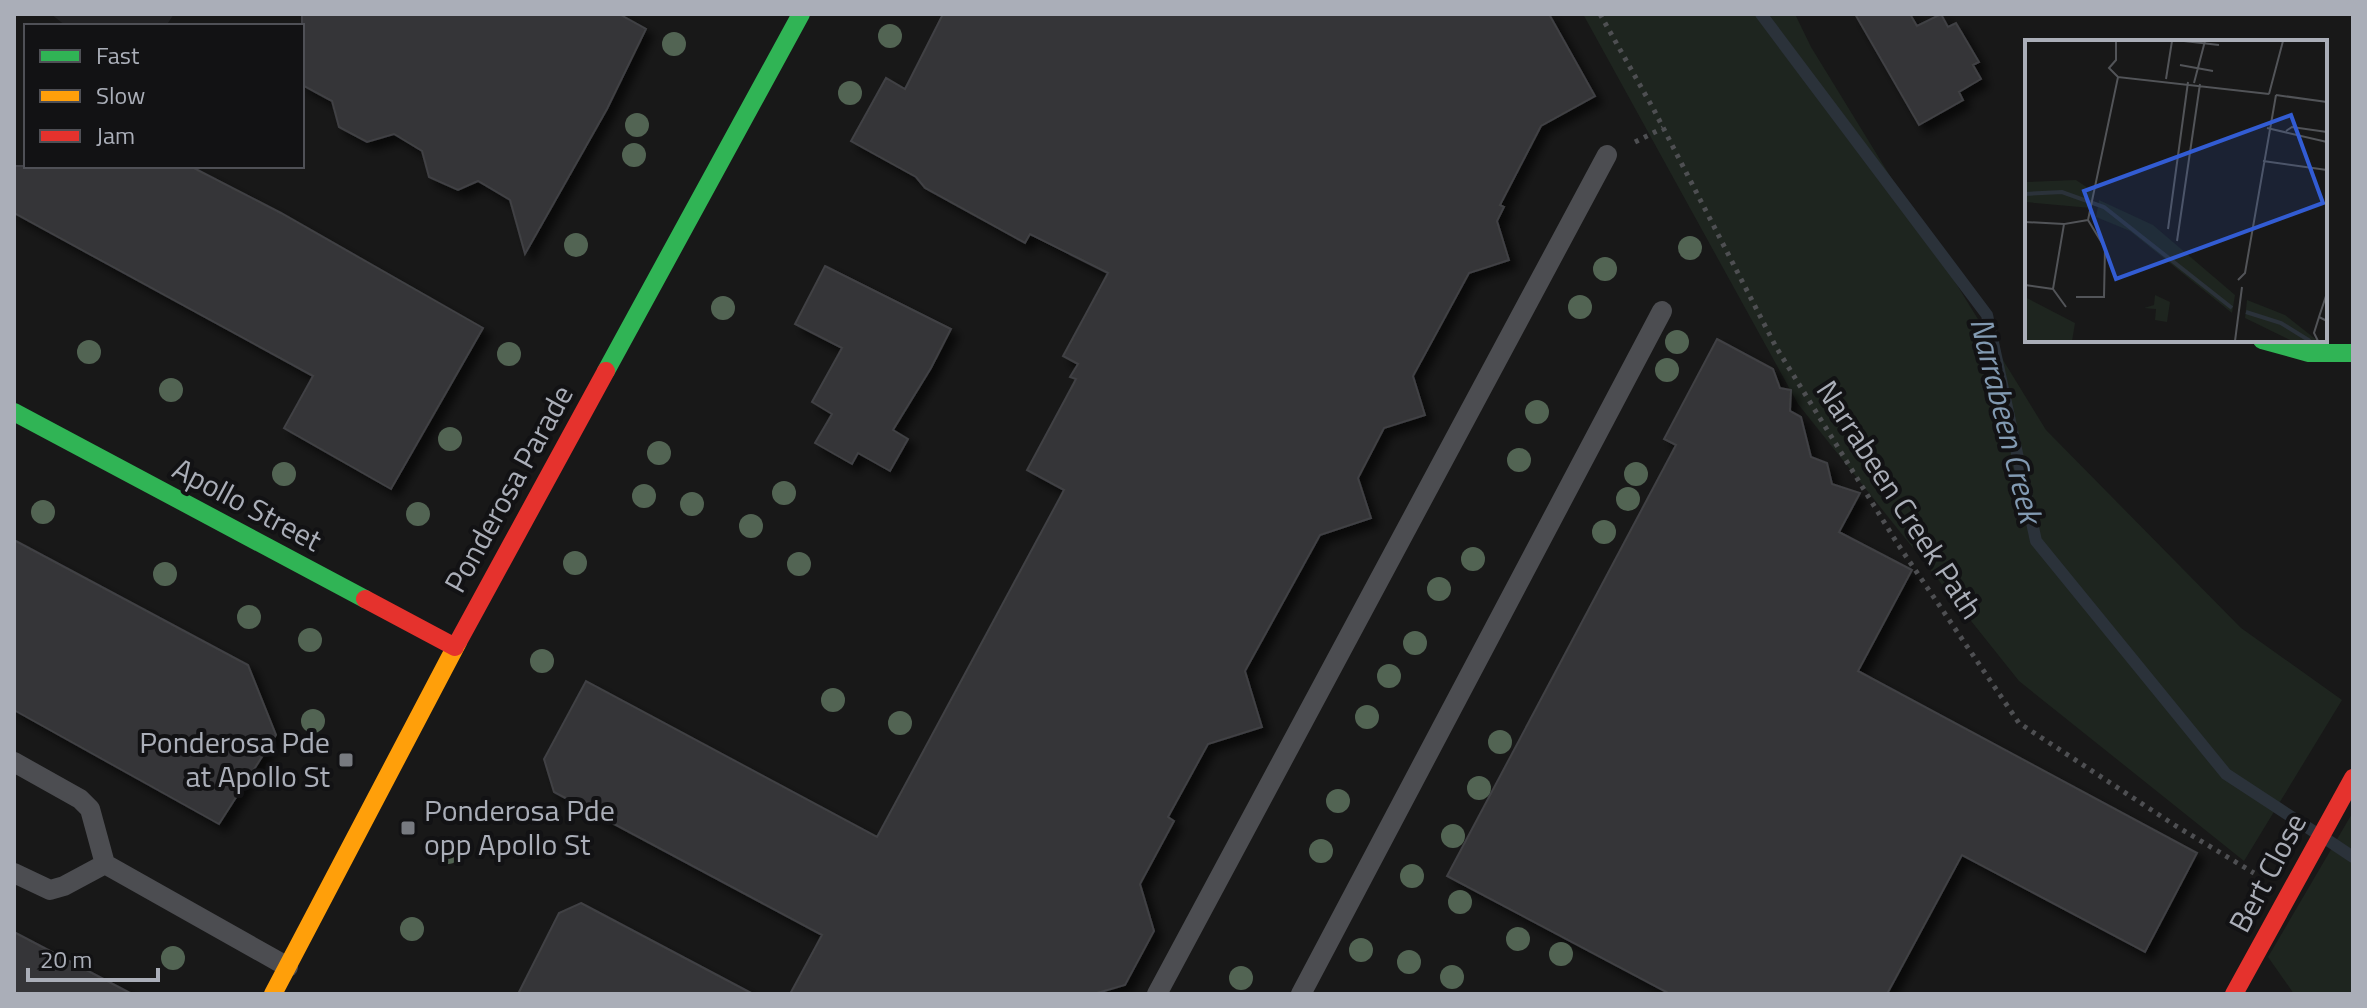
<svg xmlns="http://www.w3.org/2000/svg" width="2367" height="1008" font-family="'Titillium Web',sans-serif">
  <defs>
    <filter id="shadow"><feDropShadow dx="7" dy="7" stdDeviation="4" flood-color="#0009"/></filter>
  </defs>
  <rect width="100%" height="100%" fill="#181818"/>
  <path fill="#222224" d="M51,14H174L166,26H66Z"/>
  <path fill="#1e251f" d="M1583,14H1795L1811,47L2046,430L2241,628L2342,700L2244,861L2019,681L1798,404Z
    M2353,812V994H2294L2268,957Z"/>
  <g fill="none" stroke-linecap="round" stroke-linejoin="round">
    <path stroke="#2b323a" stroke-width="12" d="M1761,14L1987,315L2036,541L2226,774L2313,831
      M2329,841L2353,857"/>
  </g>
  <path fill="#363637" stroke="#404144" stroke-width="2" filter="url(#shadow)" d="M302,14H619L646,29L607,109L525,254L510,200L478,181L458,190L429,177L422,151L394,134L367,142L339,127L332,101L302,85Z
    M943,14H1549L1595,96L1541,126L1500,205L1504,207L1497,221L1509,260L1469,273L1413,376L1425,415L1384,428L1358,478L1371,518L1320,535L1245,671L1262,727L1208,744L1168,817L1174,821L1140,884L1154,931L1125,985L1094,994H790L822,935L554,792L544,759L586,681L877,837L1064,490L1027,470L1076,379L1070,377L1078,364L1063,356L1108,273L1030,234L1025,243L925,188L916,177L851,141L886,78L905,89Z
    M1855,14H1910L1917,26L1941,14L1948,27L1956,23L1979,62L1973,65L1981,79L1959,92L1963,100L1919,125Z
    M14,166H190L281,213L483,328L391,489L284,428L313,376L14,213Z
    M825,266L951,329L931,368L893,430L908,439L890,471L858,453L852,464L815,443L832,414L812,402L842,348L795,324Z
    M1717,339L1773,369L1780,388L1791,390L1790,411L1801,417L1811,457L1827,463L1832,484L1860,493L1839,532L1912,570L1858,671L2197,853L2145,952L1962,855L1887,994H1670L1447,876L1676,445L1664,439Z
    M14,540L248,665L276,735L219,824L14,710Z
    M581,903L753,994H518L559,913Z
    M14,932L132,994H14Z"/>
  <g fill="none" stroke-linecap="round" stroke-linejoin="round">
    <path stroke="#4e4f52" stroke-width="5" stroke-dasharray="4 6" stroke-linecap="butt" d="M1600,14L1654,110L1776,347L1897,543L2019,723L2176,826L2254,873
      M1635,142L1663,128"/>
    <path stroke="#4c4d51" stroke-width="20" d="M14,762L80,799L90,809L105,864L288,967
      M14,873L50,890L64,886L105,864
      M1157,994L1607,155
      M1301,994L1662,311"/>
    <path stroke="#30b455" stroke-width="18" d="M2262,340L2309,353H2353
      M606,371L801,14
      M14,412L365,599"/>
    <path stroke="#ff9f0a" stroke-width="18" d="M273,994L458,642"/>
    <path stroke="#e5322d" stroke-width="18" d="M365,599L455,647
      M458,642L606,371
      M2234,994L2353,778"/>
  </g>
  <g fill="#526453">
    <circle cx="890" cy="36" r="12"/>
    <circle cx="674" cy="44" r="12"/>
    <circle cx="850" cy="93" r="12"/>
    <circle cx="637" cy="125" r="12"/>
    <circle cx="634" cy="155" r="12"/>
    <circle cx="576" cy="245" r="12"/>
    <circle cx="1690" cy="248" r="12"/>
    <circle cx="1605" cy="269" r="12"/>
    <circle cx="1580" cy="307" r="12"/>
    <circle cx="723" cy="308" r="12"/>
    <circle cx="1677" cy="342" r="12"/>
    <circle cx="89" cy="352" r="12"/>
    <circle cx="509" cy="354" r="12"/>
    <circle cx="1667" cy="370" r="12"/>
    <circle cx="171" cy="390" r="12"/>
    <circle cx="1537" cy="412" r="12"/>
    <circle cx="450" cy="439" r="12"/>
    <circle cx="659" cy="453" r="12"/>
    <circle cx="1519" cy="460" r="12"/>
    <circle cx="284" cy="474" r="12"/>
    <circle cx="1636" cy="474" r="12"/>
    <circle cx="784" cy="493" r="12"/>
    <circle cx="644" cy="496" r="12"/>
    <circle cx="1628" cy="499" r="12"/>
    <circle cx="692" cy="504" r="12"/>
    <circle cx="43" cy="512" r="12"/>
    <circle cx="418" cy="514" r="12"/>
    <circle cx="751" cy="526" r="12"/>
    <circle cx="1604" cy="532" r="12"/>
    <circle cx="1473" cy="559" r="12"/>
    <circle cx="575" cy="563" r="12"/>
    <circle cx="799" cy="564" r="12"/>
    <circle cx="165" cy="574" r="12"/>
    <circle cx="1439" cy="589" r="12"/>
    <circle cx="249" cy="617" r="12"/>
    <circle cx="310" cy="640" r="12"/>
    <circle cx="1415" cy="643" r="12"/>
    <circle cx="542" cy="661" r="12"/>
    <circle cx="1389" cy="676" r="12"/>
    <circle cx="833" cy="700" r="12"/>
    <circle cx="1367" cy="717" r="12"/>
    <circle cx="313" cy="721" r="12"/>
    <circle cx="900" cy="723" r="12"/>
    <circle cx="1500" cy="742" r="12"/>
    <circle cx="1479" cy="788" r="12"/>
    <circle cx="1338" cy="801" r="12"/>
    <circle cx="1453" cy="836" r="12"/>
    <circle cx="1321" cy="851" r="12"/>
    <circle cx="448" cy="852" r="12"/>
    <circle cx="1412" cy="876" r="12"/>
    <circle cx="1460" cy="902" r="12"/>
    <circle cx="412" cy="929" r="12"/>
    <circle cx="1518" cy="939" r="12"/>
    <circle cx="1361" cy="950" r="12"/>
    <circle cx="1561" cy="954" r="12"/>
    <circle cx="173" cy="958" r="12"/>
    <circle cx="1409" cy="962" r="12"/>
    <circle cx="1452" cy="977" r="12"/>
    <circle cx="1241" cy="978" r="12"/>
  </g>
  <g fill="#777a80" stroke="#121214" stroke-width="3">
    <rect x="338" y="752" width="16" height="16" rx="4"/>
    <rect x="400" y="820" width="16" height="16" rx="4"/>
  </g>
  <g text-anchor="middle" stroke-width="8" stroke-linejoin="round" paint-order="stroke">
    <g font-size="30" fill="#aaaeb8" stroke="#121214">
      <text transform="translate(509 489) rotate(-61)" y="10">Ponderosa Parade</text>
      <text transform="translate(1899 500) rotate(57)" y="10">Narrabeen Creek Path</text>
      <text transform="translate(247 505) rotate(28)" y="10">Apollo Street</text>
      <text transform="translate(2268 873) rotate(-62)" y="10">Bert Close</text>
    </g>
    <g font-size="30" fill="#aaaeb8" stroke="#121214" text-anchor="end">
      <text x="330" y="753">Ponderosa Pde<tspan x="330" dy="34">at Apollo St</tspan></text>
      <text x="424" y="821" text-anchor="start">Ponderosa Pde<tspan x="424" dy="34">opp Apollo St</tspan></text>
    </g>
    <g font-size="32" font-style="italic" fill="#829ab2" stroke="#121214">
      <text transform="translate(2006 420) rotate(76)" y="11">Narrabeen Creek</text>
    </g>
  </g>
  <g transform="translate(2025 40)">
    <rect width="302" height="302" fill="#181818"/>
    <path d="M51,140L69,152L66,168L0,162V142ZM74,160L128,185L210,255L207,273L105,191L71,177ZM130,255L145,262L142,282L130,280L131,269L119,268L129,265ZM0,257L50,283L47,301H0ZM222,260L260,275L293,301H267L220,278Z" fill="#1e251f"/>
    <path fill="none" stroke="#2b323a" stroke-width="4" d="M0,154L37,152L79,167L207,268M221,272L256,283L285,301"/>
    <path fill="none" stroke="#525458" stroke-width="2" d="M91,1V20L84,28L93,37M159,1L194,5M155,25L188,31M141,39L147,1M169,43L180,1M244,54L258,1M251,55L302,62M242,88L302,102M261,91L267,87L302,92M238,121L302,130M0,182L39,184M143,189L163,42M152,201L175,44M213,240L220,233L251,55M0,245L28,249M302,253L294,277L302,281M51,257H79L80,208L63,180L93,37L244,54M41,267L28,249L39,184L63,180M210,301L217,247M293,301L289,293L294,277"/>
    <path fill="#325cd3" fill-opacity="0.15" stroke="#325cd3" stroke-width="4" d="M266,75L298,163L91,239L59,151Z"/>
    <rect width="302" height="302" fill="none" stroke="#aaaeb8" stroke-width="4"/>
  </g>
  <rect width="2367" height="1008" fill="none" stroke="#aaaeb8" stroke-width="32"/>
  <rect x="24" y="24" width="280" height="144" fill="#121214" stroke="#4f5056" stroke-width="2"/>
  <rect x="40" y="50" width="40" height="12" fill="#30b455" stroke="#4f5056" stroke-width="2"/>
  <text x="96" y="64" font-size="24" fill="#aaaeb8">Fast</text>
  <rect x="40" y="90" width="40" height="12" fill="#ff9f0a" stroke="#4f5056" stroke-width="2"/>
  <text x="96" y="104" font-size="24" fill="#aaaeb8">Slow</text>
  <rect x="40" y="130" width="40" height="12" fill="#e5322d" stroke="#4f5056" stroke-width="2"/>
  <text x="96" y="144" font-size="24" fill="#aaaeb8">Jam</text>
  <path d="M28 968v12h130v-12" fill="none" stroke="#aaaeb8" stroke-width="4"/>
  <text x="40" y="968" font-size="24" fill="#aaaeb8" stroke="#121214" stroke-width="6" paint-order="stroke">20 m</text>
</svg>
